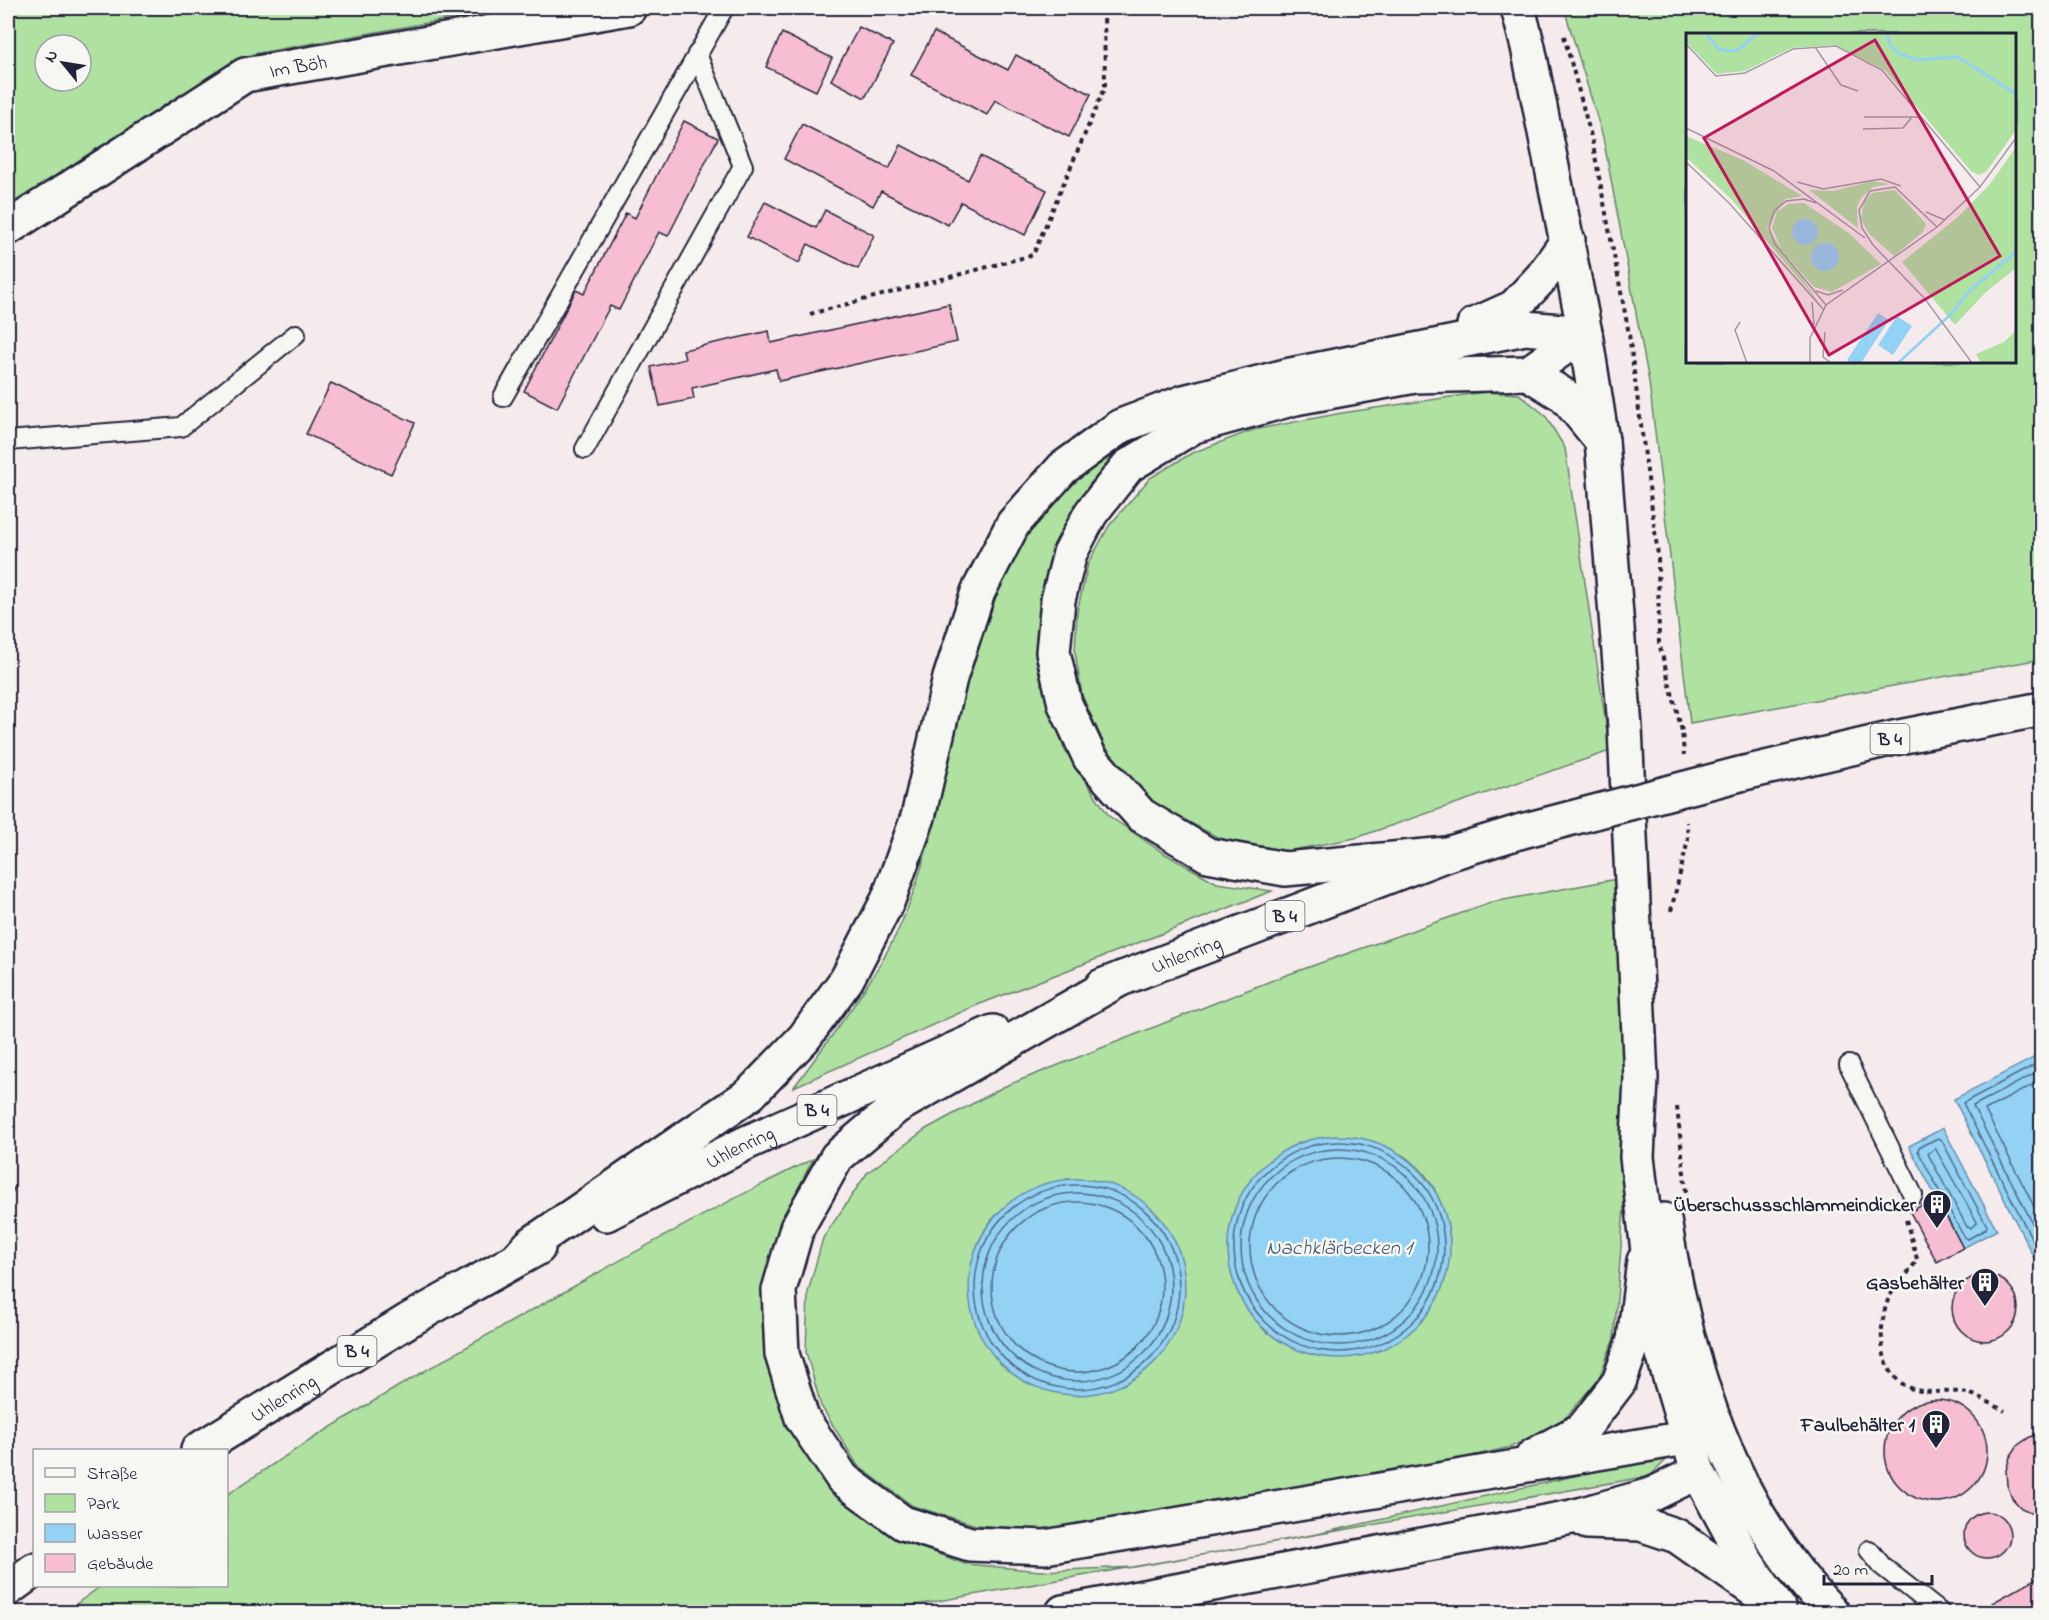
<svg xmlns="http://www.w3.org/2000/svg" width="2049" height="1620" font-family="'Indie Flower',sans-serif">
  <rect width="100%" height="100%" fill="#f6ebec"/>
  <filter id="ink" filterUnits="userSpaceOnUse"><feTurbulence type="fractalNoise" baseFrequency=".0167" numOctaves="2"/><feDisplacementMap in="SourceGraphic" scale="12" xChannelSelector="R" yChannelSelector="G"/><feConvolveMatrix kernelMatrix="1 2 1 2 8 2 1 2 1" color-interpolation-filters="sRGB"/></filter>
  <g filter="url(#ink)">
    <path fill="#afe1a1" stroke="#68826e" stroke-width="1.5" fill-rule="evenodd" d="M8,8H511L253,54L8,215ZM45,45H81V81H45Z
      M1564,8H2041V659L1690,723L1649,382L1603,137ZM2014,34V362H1688V34Z
      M1484,392L1519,394L1545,415L1565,448L1610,751L1355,838L1283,852L1219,838L1149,801L1105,746L1082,695L1075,652L1077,612L1088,564L1109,526L1150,478L1192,453L1253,430L1342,413Z
      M1125,444L1089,485L1063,530L1047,574L1040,623L1042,676L1064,749L1109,816L1162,852L1217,883L1272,891L975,1006L794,1087C835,1031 883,972 908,907C946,807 953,699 990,600C1005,560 1044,504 1077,478C1092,466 1109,456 1125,444Z
      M1617,879L1627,1169L1614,1338L1599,1378L1564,1420L1511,1447L1306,1494L1126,1526L1043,1530L976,1525L913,1506L858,1466L821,1406L806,1352L808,1292L823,1238L867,1173L926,1129L1003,1087L1278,978L1493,902ZM1301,1142C1318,1144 1391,1149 1402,1155C1432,1172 1445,1207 1450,1240L1267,1333C1205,1267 1219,1182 1301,1142ZM1067,1179L1091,1180L1114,1186L1179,1254L1184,1296L1008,1371C973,1335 959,1290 979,1241C984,1231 991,1218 1000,1212C1019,1198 1045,1190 1067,1179Z
      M813,1159L780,1224L764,1290L766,1360L787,1426L829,1488L895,1538L965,1564L1040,1571L1135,1567L1317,1534L1641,1461L1666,1460L1650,1476L876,1612H65L101,1586H226L227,1495C333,1422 444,1359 557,1296C641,1248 726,1201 813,1159Z"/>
    <path fill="#93d2f4" stroke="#668caa" stroke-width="1.5" d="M2041,1054V1272L1954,1099Z
      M1943,1128L1997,1230L1963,1248L1909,1146Z
      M1228 1247a111 111 0 1 1 222 0a111 111 0 1 1-222 0Z
      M969 1287a108 108 0 1 1 216 0a108 108 0 1 1-216 0Z"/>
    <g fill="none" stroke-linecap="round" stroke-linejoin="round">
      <path stroke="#4f6885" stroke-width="1.5" d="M2042,1061L1963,1103L2042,1259
        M2042,1070L1973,1106L2042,1242
        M2042,1080L1985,1110L2042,1222
        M1938,1138L1941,1139L1987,1226L1986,1229L1968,1239L1964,1237L1918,1151L1919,1147Z
        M1234 1247a105 105 0 1 1 210 0a105 105 0 1 1-210 0Z
        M1935,1148L1977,1222L1971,1228L1967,1227L1928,1154Z
        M1241 1247a98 98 0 1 1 196 0a98 98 0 1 1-196 0Z
        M1250 1247a89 89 0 1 1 178 0a89 89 0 1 1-178 0Z
        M975 1287a102 102 0 1 1 204 0a102 102 0 1 1-204 0Z
        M983 1287a94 94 0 1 1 188 0a94 94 0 1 1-188 0Z
        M992 1287a85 85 0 1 1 170 0a85 85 0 1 1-170 0Z"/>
    </g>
    <path fill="#f7bed3" stroke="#22223b" stroke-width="1.5" d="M859,27L893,44L865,98L831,80Z
      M934,32L1008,70L1016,55L1091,94L1069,137L995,100L987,115L911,75Z
      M782,33L832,58L816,91L766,67Z
      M684,121L718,138L668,236L659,232L619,310L610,306L557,408L524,391L576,290L584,294L626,213L635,218Z
      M802,124L889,169L901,145L968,180L980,156L1047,190L1025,235L961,202L948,225L881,191L873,206L784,159Z
      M765,202L816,228L825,210L874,235L858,269L808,244L799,263L747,237Z
      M949,304L957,342L779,381L776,369L692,388L694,399L660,406L651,367L685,359L683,350L769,331L771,343Z
      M331,383L415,423L391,474L306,434Z
      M8,1185L14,1189L8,1200Z
      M1936,1197L1963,1248L1937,1262L1910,1212Z
      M1952 1308a33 33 0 1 1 66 0a33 33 0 1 1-66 0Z
      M1885 1451a51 51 0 1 1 102 0a51 51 0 1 1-102 0Z
      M2042,1434V1517L2021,1508L2012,1498L2007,1485L2006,1470L2010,1457L2018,1445L2030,1437Z
      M1964 1535a23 23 0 1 1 46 0a23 23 0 1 1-46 0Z
      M2042,1575V1612H1997L1992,1603Z"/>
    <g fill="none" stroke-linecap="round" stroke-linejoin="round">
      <g stroke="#22223b" stroke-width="22">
        <path id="service" d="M503,397L724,8
          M8,441L181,427L296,334
          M585,449L743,166L697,54
          M1849,1065L1913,1195
          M1869,1550L1882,1566L1940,1612"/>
      </g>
      <g stroke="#22223b" stroke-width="38">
        <g id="minor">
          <path id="s1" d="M8,228L245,75L629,8"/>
        </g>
      </g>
      <g stroke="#22223b" stroke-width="38">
        <path id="tertiary" d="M1518,8L1528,47L1585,333"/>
      </g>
      <g stroke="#22223b" stroke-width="38">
        <path id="secondary" d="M1585,333L1602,441L1625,727L1641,1079L1637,1157L1655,1311L1663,1354L1698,1472L1747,1563L1774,1602
          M1664,1220C1687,1362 1728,1507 1832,1612"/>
      </g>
      <g stroke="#22223b" stroke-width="38">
        <g id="trunk">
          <path d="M1474,325L1514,307L1542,277L1568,240"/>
          <path d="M1528,373L1565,396L1602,441"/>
          <path d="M1740,774L1894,738L2042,709"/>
          <path d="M1522,831L1447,854L1285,869L1208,855L1141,815L1090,758L1065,704L1053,652L1058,600L1070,553L1091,513L1128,466L1194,426L1295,398L1415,376L1528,373L1585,333"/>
          <path d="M1122,978L896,1107L837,1157L797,1228L779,1290L782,1354L802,1418L843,1479L903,1523L970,1544L1045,1547L1686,1438"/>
          <path id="s2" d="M1102,986L1447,854"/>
          <path id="s3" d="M606,1214L746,1143L993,1032"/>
          <path d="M519,1257L531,1244L750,1094L804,1038L847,979L888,900L918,817L950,678L978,592L1013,524L1063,468L1121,426L1184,402L1286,376L1525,328L1585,333"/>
          <path id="s4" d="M198,1450L409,1320L538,1248"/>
          <path d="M1533,1456L1583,1429L1619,1382L1634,1340L1644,1261L1648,1258"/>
          <path d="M1587,1522L1641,1524L1677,1536L1778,1607"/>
          <path d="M8,1589L34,1570"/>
          <path d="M1063,1612L1572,1517L1651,1495L1698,1472"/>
        </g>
      </g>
      <path stroke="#22223b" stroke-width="4" stroke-dasharray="4.5 4.5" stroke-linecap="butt" d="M1564,36L1592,140L1629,334L1658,555L1659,643L1682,731L1684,755
        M810,314L1033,255L1105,87L1104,8
        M1671,911L1688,840L1687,822
        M1677,1107L1686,1192
        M1906,1220L1917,1259C1910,1274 1894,1285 1888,1300C1878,1326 1877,1372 1908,1387C1926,1396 1948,1389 1967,1393C1980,1396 1993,1405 2005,1411"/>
      <use href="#service" stroke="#f6f6f2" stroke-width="18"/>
      <use href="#minor" stroke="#f6f6f2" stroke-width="33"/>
      <use href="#tertiary" stroke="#f6f6f2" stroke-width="33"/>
      <use href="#secondary" stroke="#f6f6f2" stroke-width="33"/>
      <use href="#trunk" stroke="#f6f6f2" stroke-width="33"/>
      <g stroke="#22223b" stroke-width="38" stroke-linecap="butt">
        <path id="trunk-bridge" d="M1522,831L1740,774"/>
      </g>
      <use href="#trunk-bridge" stroke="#f6f6f2" stroke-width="33"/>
    </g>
  </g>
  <defs>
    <g id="building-pin" transform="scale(1.5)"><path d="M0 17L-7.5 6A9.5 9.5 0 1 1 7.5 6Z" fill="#22223b" stroke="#f6f6f2"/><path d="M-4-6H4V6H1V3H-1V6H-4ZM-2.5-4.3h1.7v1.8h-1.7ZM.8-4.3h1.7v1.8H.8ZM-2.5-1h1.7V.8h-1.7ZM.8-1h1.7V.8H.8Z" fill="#fff"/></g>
  </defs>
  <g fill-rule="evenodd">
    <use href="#building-pin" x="1937" y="1204"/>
    <use href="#building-pin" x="1985" y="1282"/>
    <use href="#building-pin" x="1936" y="1424"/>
  </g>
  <g text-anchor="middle" stroke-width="5" stroke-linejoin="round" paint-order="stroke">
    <g fill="#f6f6f2" stroke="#626272" stroke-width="1.5">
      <rect x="1870.5" y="724" width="39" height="30" rx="4.5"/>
      <rect x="1265.5" y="901" width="39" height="30" rx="4.5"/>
      <rect x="797.5" y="1095" width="39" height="30" rx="4.5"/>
      <rect x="337.5" y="1336" width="39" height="30" rx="4.5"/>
    </g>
    <g font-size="18" font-weight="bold" fill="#22223b">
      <text x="1890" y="745">B 4</text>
      <text x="1285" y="922">B 4</text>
      <text x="817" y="1116">B 4</text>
      <text x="357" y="1357">B 4</text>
    </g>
    <g font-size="20" fill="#22223b" stroke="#f6f6f2">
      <text dy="7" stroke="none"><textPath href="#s1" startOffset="336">Im Böh</textPath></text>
      <text dy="7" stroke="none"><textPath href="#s2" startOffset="90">Uhlenring</textPath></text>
      <text dy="7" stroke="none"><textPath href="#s3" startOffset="150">Uhlenring</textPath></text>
      <text dy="7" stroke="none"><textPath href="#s4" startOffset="100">Uhlenring</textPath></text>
    </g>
    <g font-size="20" font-weight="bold" fill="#22223b" stroke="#f6f6f2" text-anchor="end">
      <text x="1916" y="1211">Überschussschlammeindicker</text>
      <text x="1964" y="1289">Gasbehälter</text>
      <text x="1915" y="1431">Faulbehälter 1</text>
    </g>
    <g font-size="21" font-style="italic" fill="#445772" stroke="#f6f6f2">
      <text x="1339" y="1254">Nachklärbecken 1</text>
    </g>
  </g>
  <g transform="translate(1686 33)">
    <rect width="330" height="330" fill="#f6ebec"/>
    <path d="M0,0H330V97L300,139L293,142L285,138L199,37L149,12L106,15L59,38L31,41L0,9ZM0,103L57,127L116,163L99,166L81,195L134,271L46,167L0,124ZM330,114V235L300,259L269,292L216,229L272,184L304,151ZM186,148L204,151L187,154L175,165L171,174L172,195L123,157L148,158ZM209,157L240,191L237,199L208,223L183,201L175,186L178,169L186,160ZM118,170L164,201L195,231L146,259L128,254L97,219L86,195L91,179L102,171ZM116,186H122L130,205L122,212L108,191ZM139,211L151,231L141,238L133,212ZM330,298V330H295L290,321L318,309Z" fill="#afe1a1" fill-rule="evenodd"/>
    <path d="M106 199a13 13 0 1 1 26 0a13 13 0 1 1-26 0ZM125 224a14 14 0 1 1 28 0a14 14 0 1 1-28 0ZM192,280L203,287L175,330H165L161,327ZM211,283L226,293L207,322L192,312Z" fill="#93d2f4"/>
    <path fill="none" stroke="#93d2f4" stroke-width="3" d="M19,0L33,16L42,18L52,17L72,0M201,0L204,12L214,21L231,27L272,24L330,61M212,330L264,282L283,258L330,219"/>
    <path fill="none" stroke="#a19ba5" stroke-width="1.5" d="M0,11L30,43L59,40L107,16L150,13L196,37L294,154M129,14L155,52L172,58M178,84H235M0,95L88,138L179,205M177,96L217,95L226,84M0,129L43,170L137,276M111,149L137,156L195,146L215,153M130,170L118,166L100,168L88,178L83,195L89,211L140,272M240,179L259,187M251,194L294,154L330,105M251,194L209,154L184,158L173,177L176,195L187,212L239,266L286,330M130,258L142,262L157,257M126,269L128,292M54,289L49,297L61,330M139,299L137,324L145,330M124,330V305L140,272L251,194"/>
    <path fill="#c2185b" fill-opacity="0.15" stroke="#c2185b" stroke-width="3" d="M189,7L314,223L143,322L18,105Z"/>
    <rect width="330" height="330" fill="none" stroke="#22223b" stroke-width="3"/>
  </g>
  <rect width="2049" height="1620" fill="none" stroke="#f6f6f2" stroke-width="30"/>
  <rect x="15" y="15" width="2019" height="1590" fill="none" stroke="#22223b" stroke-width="2" filter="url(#ink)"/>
  <rect x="33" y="1449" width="195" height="138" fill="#f6f6f2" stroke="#a1a1a9" stroke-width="1.5"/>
  <rect x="45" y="1468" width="30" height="9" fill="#f6f6f2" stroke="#a1a1a9" stroke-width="1.5"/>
  <text x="87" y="1479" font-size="18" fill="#22223b">Straße</text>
  <rect x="45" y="1494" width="30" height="18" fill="#afe1a1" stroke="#a1a1a9" stroke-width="1.5"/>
  <text x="87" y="1509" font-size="18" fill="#22223b">Park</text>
  <rect x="45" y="1524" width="30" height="18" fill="#93d2f4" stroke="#a1a1a9" stroke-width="1.5"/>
  <text x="87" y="1539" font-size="18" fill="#22223b">Wasser</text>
  <rect x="45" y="1554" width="30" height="18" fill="#f7bed3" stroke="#a1a1a9" stroke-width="1.5"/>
  <text x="87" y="1569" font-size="18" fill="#22223b">Gebäude</text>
  <g transform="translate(63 63) rotate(300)"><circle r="28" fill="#f6f6f2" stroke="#a1a1a9" stroke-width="1.5"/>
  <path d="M0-4.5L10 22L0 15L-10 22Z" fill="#22223b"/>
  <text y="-9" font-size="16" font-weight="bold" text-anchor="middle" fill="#22223b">N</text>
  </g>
  <path d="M1824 1575v9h108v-9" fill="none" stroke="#22223b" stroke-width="3"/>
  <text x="1833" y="1575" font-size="18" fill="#22223b" stroke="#f6f6f2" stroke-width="4.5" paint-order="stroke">20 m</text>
</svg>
